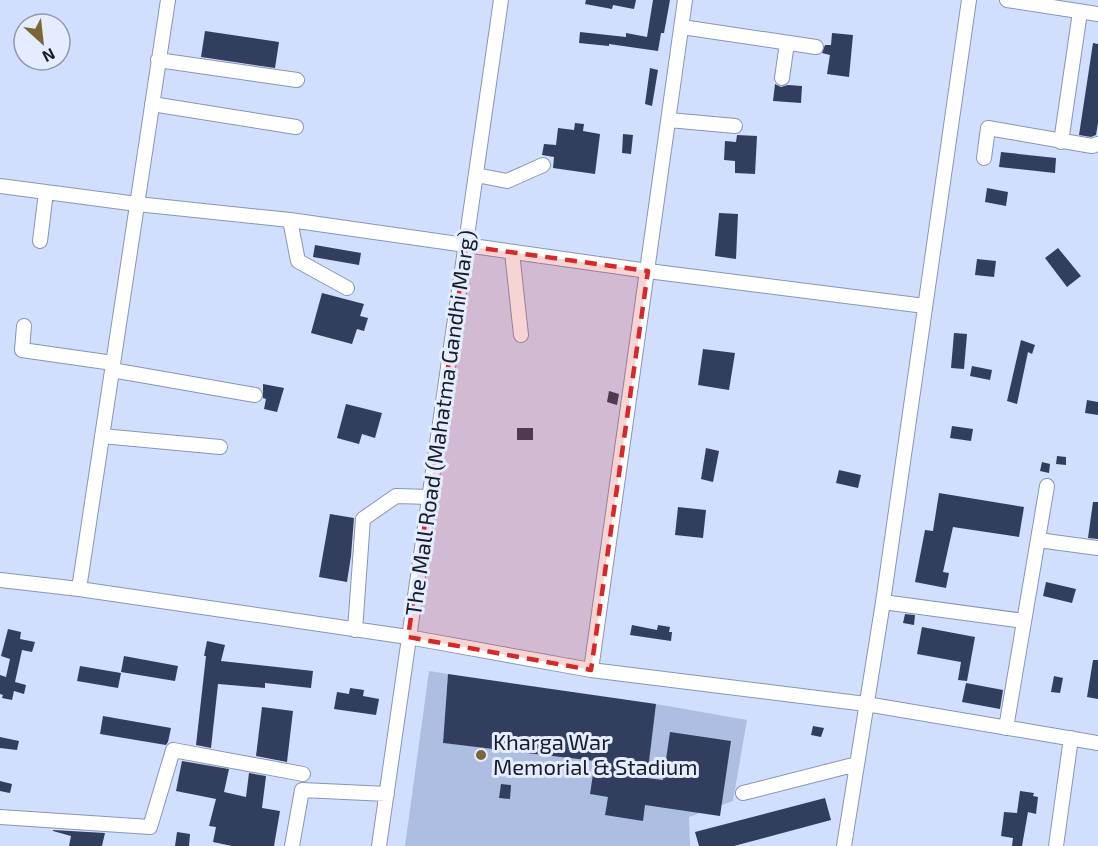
<svg xmlns="http://www.w3.org/2000/svg" width="1098" height="846" font-family="'Exo 2',sans-serif">
  <rect width="100%" height="100%" fill="#d1dffe"/>
  <path fill="#aebee1" d="M429,671L448,674L443,743L648,767L656,704L747,720L733,801L689,817L690,846H405Z"/>
  <path fill="#313e5d" d="M586,0H636L634,9L613,5L612,9L585,4Z
    M653,0H670L664,33H661L658,51L609,44V46L579,43L580,32L626,37V33L647,37Z
    M205,31L279,42L275,68L201,57Z
    M832,33L853,35L849,77L827,74L830,55L822,53L825,45H831Z
    M1093,43L1098,44V123L1096,135L1091,137L1079,135Z
    M650,68L658,70L652,106L645,104Z
    M775,84L781,87L788,85L802,86L801,103L773,101Z
    M575,123L584,124L583,131L600,134L595,174L553,168L554,157L542,155L544,144L556,145L558,128L574,130Z
    M623,134L633,135L631,154L622,153Z
    M737,135L757,136L755,174L735,173V161L724,160L725,141L736,142Z
    M1001,152L1056,158L1055,173L999,167Z
    M987,188L1008,192L1006,206L985,202Z
    M719,213L738,214L736,259L715,256Z
    M315,245L361,253L359,265L313,257Z
    M1058,248L1081,276L1067,287L1045,258Z
    M977,259L996,261L994,277L975,275Z
    M322,293L364,304L360,316L368,318L364,331L357,329L352,344L311,333Z
    M954,333L967,334L964,369L951,368Z
    M1021,340L1035,345L1032,354L1028,352L1017,404L1007,401Z
    M703,349L735,353L729,390L698,385Z
    M972,366L992,370L990,380L970,376Z
    M263,384L284,388L277,412L264,409L266,399L263,398Z
    M609,391L619,394L617,405L607,402Z
    M1087,400L1098,402V415L1085,413Z
    M346,404L382,413L375,438L362,434L359,444L337,438Z
    M952,426L973,429L971,441L950,438Z
    M517,428H533V440H517Z
    M706,448L719,451L713,482L701,479Z
    M1057,456L1066,457V465L1056,464Z
    M1042,462L1050,464L1049,473L1040,471Z
    M839,470L861,475L858,488L836,483Z
    M939,493L1024,507L1019,537L953,527L943,572L949,573L946,588L915,582L925,530L933,531Z
    M1093,502H1098V539L1088,538Z
    M678,507L706,510L703,538L675,535Z
    M330,514L354,518L351,556L347,582L319,577Z
    M1046,582L1076,589L1072,603L1043,596Z
    M905,614L915,615L914,625L903,623Z
    M632,625L657,630L658,625L670,627L669,632H672L671,641L630,635Z
    M922,627L975,637L967,681L958,680L961,662L917,654Z
    M8,629L21,632L20,639L35,642L32,652L22,650L15,682L26,685L24,694L14,691L12,700L2,698L3,695L0,694V675L6,677L10,659L1,656Z
    M207,641L225,645L221,661L313,671L311,688L265,683V688L218,684L211,748L196,745L206,656H204Z
    M124,656L178,666L175,681L121,672Z
    M1093,660H1098V699L1087,697Z
    M80,666L121,673L118,688L77,681Z
    M448,674L656,704L647,778L663,780L670,732L731,741L720,816L645,805L643,821L605,815L608,797L590,794L595,761L443,743Z
    M1054,676L1063,678L1060,693L1051,692Z
    M966,683L1003,690L1000,709L962,702Z
    M350,688L364,690L363,696L379,699L376,715L334,709L337,692L349,694Z
    M262,707L293,711L287,762L256,756Z
    M103,716L171,728L168,742L166,745L100,734Z
    M813,726L824,728L821,737L811,735Z
    M0,737L19,741L17,750L0,748Z
    M182,761L229,769L224,792L246,797L249,773L266,776L262,808L280,811L274,846H232L213,842L216,827L209,826L216,799L176,791Z
    M0,781L12,784L10,793L0,791Z
    M501,784L511,785L510,799L499,798Z
    M1020,791L1034,793L1033,796L1038,797L1036,814L1028,812L1022,846H1012L1013,838L1001,836L1003,821L1004,812L1017,813Z
    M825,798L831,820L734,846H699L695,832Z
    M53,830L105,833L102,846H69L71,836L53,831Z
    M177,832L190,834L189,846H175Z"/>
  <g fill="none" stroke-linecap="round" stroke-linejoin="round">
    <g stroke="#8995b2" stroke-width="16">
      <path id="minor" d="M1007,0L1098,14
        M682,27L816,47
        M158,60L297,80
        M782,78L787,43
        M152,104L296,127
        M669,120L735,126
        M1061,142L1080,12
        M984,158L988,128L1092,146L1098,144
        M476,175L507,181L543,165
        M0,186L137,204L290,220L648,271L925,306
        M290,220L298,261L347,288
        M40,241L46,192
        M512,252L521,335
        M24,326L22,350L113,363
        M112,370L255,395
        M102,436L220,447
        M1038,540L1098,548
        M0,580L79,589L408,637L591,670L866,704L1098,743
        M79,589L168,0
        M883,602L1024,621
        M355,630L363,519L396,496L430,497
        M591,670L685,0
        M1006,728L1047,486
        M743,793L857,764
        M0,817L150,827L173,750L303,774
        M292,846L302,790L387,794
        M379,846L501,0
        M844,846L883,602L969,0
        M1056,846L1071,738"/>
    </g>
    <use href="#minor" stroke="#fff" stroke-width="14"/>
  </g>
  <path fill="#d62828" fill-opacity="0.2" stroke="#d62828" stroke-width="4.5" stroke-dasharray="12 8" stroke-linejoin="round" d="M466,246L648,271L591,670L408,637Z"/>
  <circle fill="#7b6635" stroke="#e4ecff" stroke-width="2" cx="481" cy="755" r="6"/>
  <g text-anchor="middle" stroke-width="6" stroke-linejoin="round" paint-order="stroke">
    <g font-size="22" fill="#171c27" stroke="#e4ecff">
      <text transform="translate(440 423) rotate(-82)" y="8">The Mall Road (Mahatma Gandhi Marg)</text>
    </g>
    <g font-size="22" fill="#171c27" stroke="#e4ecff" text-anchor="start">
      <text x="493" y="750">Kharga War<tspan x="493" dy="25">Memorial &amp; Stadium</tspan></text>
    </g>
  </g>
  <g transform="translate(42 42) rotate(153)"><circle r="28" fill="#e4ecff" stroke="#9299a9" stroke-width="1.5"/>
  <path d="M0-4.5L10 22L0 15L-10 22Z" fill="#7b6635"/>
  <text y="-9" font-size="16" font-weight="bold" text-anchor="middle" fill="#171c27">N</text>
  </g>
</svg>
